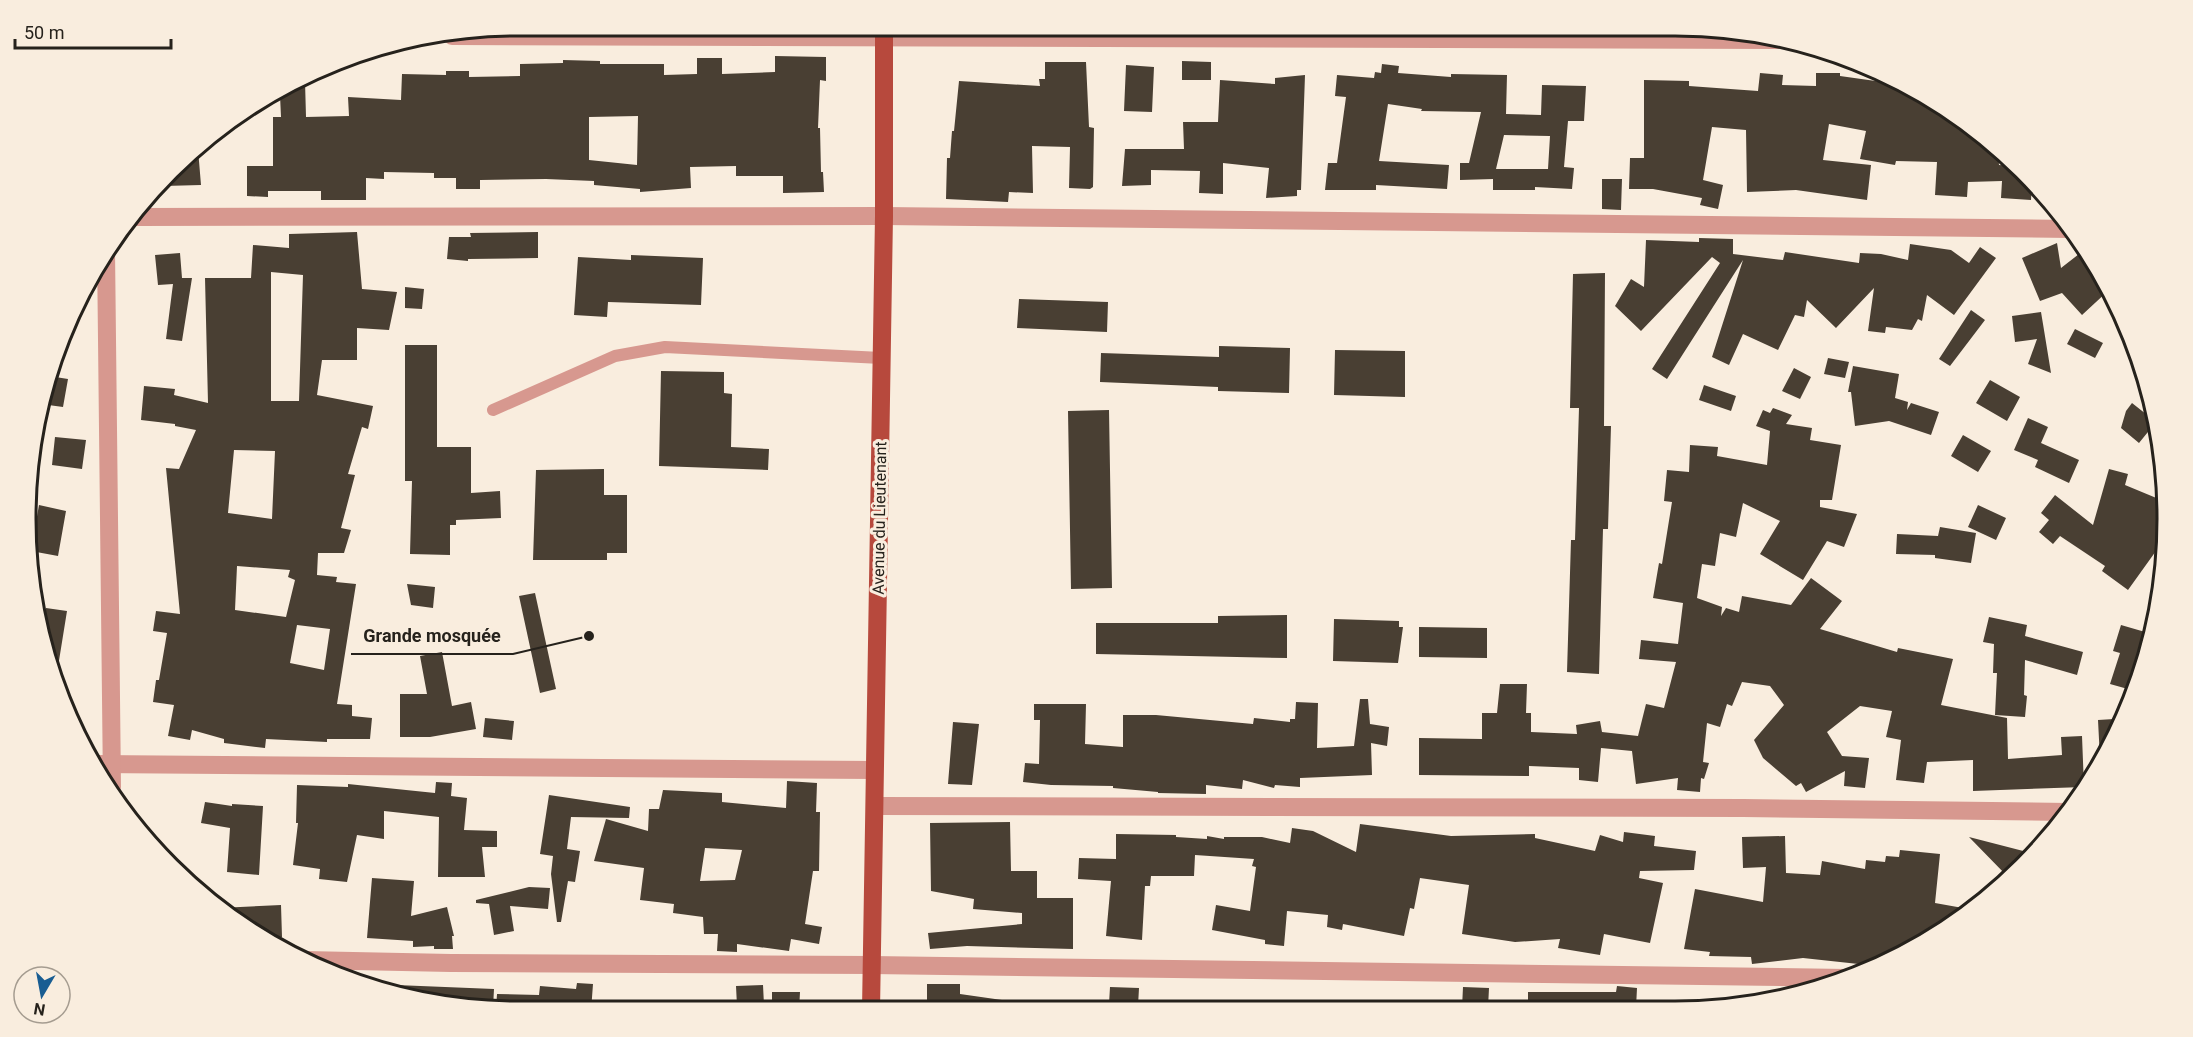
<svg xmlns="http://www.w3.org/2000/svg" width="2193" height="1037" font-family="Roboto,sans-serif">
  <rect width="100%" height="100%" fill="#f9edde"/>
  <path fill="#493f33" fill-rule="evenodd" d="M775,56L826,57V81L820,80L818,128H820L821,172H823L824,192L783,193V176H736V166L690,167L691,188L640,192V189L594,185V181L546,179L480,180V189H456V178H434V173L384,172V179L366,178V200H321V191H268V197L247,196V166H273V117H281L280,95L305,81L306,117L349,116L348,97L401,100L402,74L446,75V71H469V77L520,76V64L563,63V60L600,61V64H664V75L697,74V58H722V74L775,72ZM638,116L637,165L589,160V117Z
    M1182,61L1211,62V80H1182Z
    M1045,62H1086L1089,127L1094,128L1093,187L1090,189L1069,188L1070,147L1032,146L1033,193L1009,192L1008,202L946,199L947,158H950L952,131H954L959,81L1040,86L1039,79H1045Z
    M1382,64L1399,66L1398,73L1451,77V74L1507,75L1506,114L1541,115L1542,85L1586,86L1584,121H1568L1564,167L1574,168L1572,189L1535,187V190H1493V179L1460,180V163H1469L1481,112L1421,111L1422,109L1388,104L1379,161L1449,165L1447,189L1376,185V190H1325L1328,163H1337L1346,97L1335,96L1337,75L1374,78L1375,72L1381,73ZM1504,135L1550,136L1548,169H1496Z
    M1126,65L1154,67L1152,112L1124,111Z
    M1760,73L1783,75L1782,85L1816,86V73H1840V76L1904,85L1949,109L1998,150L1999,165L2018,166L2023,170L2032,181L2031,200L2001,198L2002,181L1968,182L1967,197L1935,195L1937,162L1896,161L1895,165L1860,159L1866,131L1829,124L1823,160L1871,165L1867,200L1796,190L1747,192L1746,130L1712,127L1703,180L1723,185L1718,209L1700,205L1702,198L1653,189H1629L1630,158H1644V80L1689,81V86L1758,91Z
    M1305,75L1301,190H1297V196L1266,198L1269,168L1223,163V194L1199,193L1200,171L1151,170V185L1122,186L1125,149H1184L1183,122H1218L1220,80L1275,84V78Z
    M198,149L201,185L164,186L185,162Z
    M1602,179H1622L1621,210L1602,209Z
    M357,232L362,289L397,292L389,330L357,328V360H322L317,395L373,406L368,429L362,427L348,474L355,475L341,528L351,530L344,553H318L317,575L337,577L336,582L356,584L337,704L352,705V716L372,718L370,739H327V742L266,739L265,748L224,743V739L192,730L190,740L168,736L174,705L153,702L156,680H159L167,633L153,631L156,611L180,614L166,468L179,469L196,430L175,426V424L141,420L144,386L175,389L174,395L208,403L205,278H251L253,245L289,248V234ZM271,272L303,275L299,401H271ZM234,450L275,451L272,519L228,513ZM237,566L290,570L288,577L295,580L286,617L235,610ZM297,625L330,629L324,670L290,663Z
    M538,232V258L468,259V261L447,259L449,237H471L470,233Z
    M1699,238L1733,239V254L1783,260L1785,252L1859,263L1860,253L1881,254L1908,260L1910,244L1951,250L1969,263L1980,247L1996,258L1954,315L1927,295L1922,321L1918,319L1912,330L1886,327L1885,333L1868,331L1874,288L1836,328L1807,300L1804,317L1795,315L1778,350L1743,334L1729,365L1712,357L1743,260L1667,379L1652,369L1720,263L1712,257L1641,331L1615,306L1631,279L1644,287L1646,240L1699,242Z
    M2057,243L2061,268L2079,254L2102,278L2109,290L2082,315L2062,293L2040,301L2022,258Z
    M180,253L182,278H192L182,341L166,339L173,284L158,285L155,255Z
    M631,255L703,258L701,305L608,302L607,317L574,315L578,257L631,260Z
    M1605,273L1604,426H1611L1608,529H1603L1599,674L1567,672L1571,540H1575L1579,408H1570L1573,274Z
    M405,287L424,289L422,309L405,308Z
    M1019,299L1108,302L1107,332L1017,328Z
    M1971,310L1985,320L1950,366L1939,359Z
    M2041,312L2043,324L2051,373L2028,364L2037,339L2015,342L2012,316Z
    M2075,329L2103,343L2095,358L2067,344Z
    M405,345H437V447H471V493L500,491L501,518L456,520V525H450V555L410,554L412,481H405Z
    M1219,346L1290,348L1289,393L1218,391V387L1100,382L1101,353L1219,357Z
    M1335,350L1405,351V397L1334,395Z
    M1828,358L1849,362L1845,378L1824,374Z
    M1853,366L1899,374L1895,398L1908,402L1907,410L1911,403L1939,412L1931,435L1889,421L1855,426L1851,392H1848Z
    M1794,368L1811,377L1800,399L1782,391Z
    M661,371L724,372V393L732,394L731,447L769,449L768,470L659,466Z
    M49,376L68,379L63,407L41,404Z
    M1990,380L2020,397L2007,421L1976,403Z
    M1704,385L1736,396L1731,411L1699,400Z
    M2132,403L2156,422L2139,443L2121,428L2126,411Z
    M1773,408L1792,415L1786,424L1812,428L1810,440L1841,445L1832,500H1820V507L1857,514L1844,547L1827,541L1803,580L1760,554L1780,521L1743,503L1736,537L1720,533L1715,566L1702,564L1697,598L1722,607L1721,616L1726,608L1739,612L1742,596L1791,605L1811,578L1842,601L1820,629L1897,652L1898,648L1953,659L1941,705L2007,718L2008,759L2062,755L2061,737L2082,736L2084,787L1973,791V760L1927,762L1924,783L1896,780L1901,740L1886,737L1892,711L1860,706L1827,732L1842,756L1869,758L1865,788L1844,786L1845,771L1806,792L1801,783L1796,786L1763,758L1754,740L1784,705L1770,686L1742,682L1732,706L1727,704L1720,727L1707,723L1703,762L1709,763L1704,779L1701,778L1700,792L1677,790L1678,778L1636,784L1632,751L1601,748L1598,782L1579,780V768L1529,766V776L1419,775V738L1482,739V713H1497L1500,684H1527L1526,713H1531V732L1577,734L1576,725L1600,721L1602,732L1638,736L1646,704L1664,708L1676,662L1639,659L1641,640L1678,644L1683,603L1653,598L1659,563L1662,564L1672,502L1664,501L1667,470L1689,472L1690,445L1718,447L1717,456L1767,465L1770,431L1756,426L1763,410L1770,413Z
    M1109,410L1112,588L1071,589L1068,411Z
    M2028,418L2048,427L2041,443L2079,460L2069,483L2035,467L2038,460L2014,450Z
    M1963,435L1991,451L1978,472L1951,456Z
    M55,437L86,440L82,469L52,465Z
    M604,469V495H627V553H607V560H533L536,470Z
    M2109,469L2128,474L2125,485L2166,502L2168,519L2166,537L2128,590L2102,571L2105,566L2060,536L2053,544L2039,532L2049,520L2041,513L2055,495L2093,525Z
    M39,505L66,511L58,556L31,551Z
    M1978,505L2006,518L1996,540L1968,527Z
    M1940,527L1976,533L1971,563L1935,558V555L1896,554L1897,534L1938,536Z
    M407,584L435,587L433,608L411,605Z
    M535,593L556,689L540,693L519,596Z
    M46,608L67,611L57,673L43,626Z
    M1287,615V658L1096,654V623H1218V616Z
    M1989,617L2027,625L2025,636L2083,652L2077,675L2025,660L2024,695L2027,696L2025,717L1995,715L1997,673H1993L1994,644L1983,642Z
    M1334,619L1399,621V627H1403L1398,663L1333,661Z
    M2121,625L2152,634L2135,691L2110,684L2120,653L2113,651Z
    M1419,627L1487,628V658L1419,657Z
    M442,652L452,706L471,702L476,729L430,737H400V694H427L420,656Z
    M1360,699H1368L1370,724L1389,727L1387,746L1371,743L1372,775L1300,778V787L1275,785L1274,788L1243,780L1242,789L1206,785V794L1158,793V792L1113,788V786L1051,785L1023,782L1025,763L1039,764L1040,720H1034V704H1086L1085,744L1123,747V715H1156L1253,724L1254,718L1290,722V719H1295L1296,702L1318,703L1317,748L1354,746Z
    M485,718L514,721L512,740L483,737Z
    M2114,719L2115,733L2100,759L2098,720Z
    M953,722L979,724L972,785L948,784Z
    M787,781L817,783L816,812H820L819,871H813L805,924L822,927L819,944L791,939L789,951L737,944V952L717,951L718,934H704L703,917L673,913L674,904L640,900L644,868L594,861L606,819L648,831L649,809H659L663,790L722,793V802L786,808ZM705,848L742,850L735,880L700,881Z
    M436,782L452,783L451,796L467,798L464,830L497,831V847H482L485,877H438L439,817L384,811V839L357,835L347,882L319,879L320,869L293,865L298,823H296L297,785L348,787V784L435,793Z
    M549,795L630,807L629,818L571,817L567,849L580,851L575,882L568,881L561,922H557L551,874L553,856L540,854Z
    M205,802L232,806V804L263,806L259,875L227,872L230,828L201,823Z
    M1010,822L1011,871H1037V898H1073V949L967,946L930,949L928,933L1022,924V913L973,909L974,899L931,891L930,823Z
    M1360,824L1451,836L1535,834V838L1595,851L1600,835L1623,842L1624,832L1655,836L1654,846L1696,851L1694,870L1640,871L1639,878L1663,883L1650,943L1604,934L1600,955L1558,948L1560,939L1515,942L1462,934L1469,885L1420,878L1414,909L1410,908L1404,936L1343,924L1342,930L1327,927L1328,915L1287,911L1284,946L1265,944V940L1212,930L1216,905L1250,911L1256,867L1252,866L1254,859L1195,855L1194,876H1151L1150,886H1145L1142,940L1106,936L1111,881L1078,879L1079,858L1116,859V834L1176,835V837L1207,839V836L1224,839V837H1262L1290,843L1292,828L1313,831L1356,852Z
    M1785,836L1786,873L1820,875L1822,861L1865,869L1866,860L1885,862L1886,856L1899,857L1900,850L1940,854L1935,903L1974,910L1877,966L1803,958L1752,964L1751,957L1709,956L1710,952L1684,949L1695,889L1763,902L1766,867L1743,868L1742,837Z
    M1969,837L2031,853L2008,877Z
    M372,878L414,881L411,916L447,907L454,936H452L453,949H434V946L413,947V941L367,938Z
    M529,887L550,888L548,909L510,906L514,931L494,935L489,904L476,903V900Z
    M281,905L282,937H261L245,929L219,908Z
    M577,983L593,984L591,1011H518L496,1009L497,994L539,995L540,986L576,989Z
    M927,984H960V994L1002,1000L1001,1010H927Z
    M396,985L494,989L493,1008L422,1002L395,994Z
    M763,985L764,1005L737,1006L736,986Z
    M1617,986L1637,988L1636,1008H1528V992H1616Z
    M1110,987L1139,988L1138,1006L1109,1004Z
    M1463,987L1489,988L1488,1008H1462Z
    M772,992H800L799,1011H772Z"/>
  <g fill="none" stroke-linecap="round" stroke-linejoin="round">
    <path stroke="#d7988f" stroke-width="12" d="M493,410L615,356L665,347L881,358"/>
    <path stroke="#d7988f" stroke-width="18" d="M452,36L1787,40
      M135,217L884,216L2071,229
      M96,764L874,770
      M875,806L1743,808L2069,812
      M304,960L451,963L871,965L1848,978"/>
    <path stroke="#d7988f" stroke-width="18" d="M106,250L112,787"/>
    <path stroke="#b7493d" stroke-width="18" d="M871,1010L884,216V26"/>
  </g>
  <g text-anchor="middle" stroke-width="6" stroke-linejoin="round" paint-order="stroke">
    <g font-size="16" fill="#26221c" stroke="#f9edde">
      <text transform="translate(879 518) rotate(-89)" y="6">Avenue du Lieutenant</text>
    </g>
  </g>
  <path d="M0 0H2193V1037H0ZM518 36H1675A482 482 0 0 1 2157 518V519A482 482 0 0 1 1675 1001H518A482 482 0 0 1 36 519V518A482 482 0 0 1 518 36Z" fill="#f9edde" fill-rule="evenodd"/>
  <path fill="none" stroke="#26221c" stroke-width="3" d="M518 36H1675A482 482 0 0 1 2157 518V519A482 482 0 0 1 1675 1001H518A482 482 0 0 1 36 519V518A482 482 0 0 1 518 36Z"/>
  <path fill="none" stroke="#26221c" stroke-width="2" d="M589 636L513 654H351"/>
  <circle fill="#26221c" stroke="#f9edde" stroke-width="2" cx="589" cy="636" r="6"/>
  <g font-size="18" text-anchor="middle" font-weight="bold" fill="#26221c" stroke="#f9edde" stroke-width="6" stroke-linejoin="round" paint-order="stroke">
    <text x="432" y="642">Grande mosquée</text>
  </g>
  <g transform="translate(42 995) rotate(190)"><circle r="28" fill="#f9edde" stroke="#a59c90" stroke-width="1.5"/>
  <path d="M0-4.5L10 22L0 15L-10 22Z" fill="#195d92"/>
  <text y="-9" font-size="16" font-weight="bold" text-anchor="middle" fill="#26221c">N</text>
  </g>
  <path d="M15 39v9h156v-9" fill="none" stroke="#26221c" stroke-width="3"/>
  <text x="24" y="39" font-size="18" fill="#26221c" stroke="#f9edde" stroke-width="4.5" paint-order="stroke">50 m</text>
</svg>
